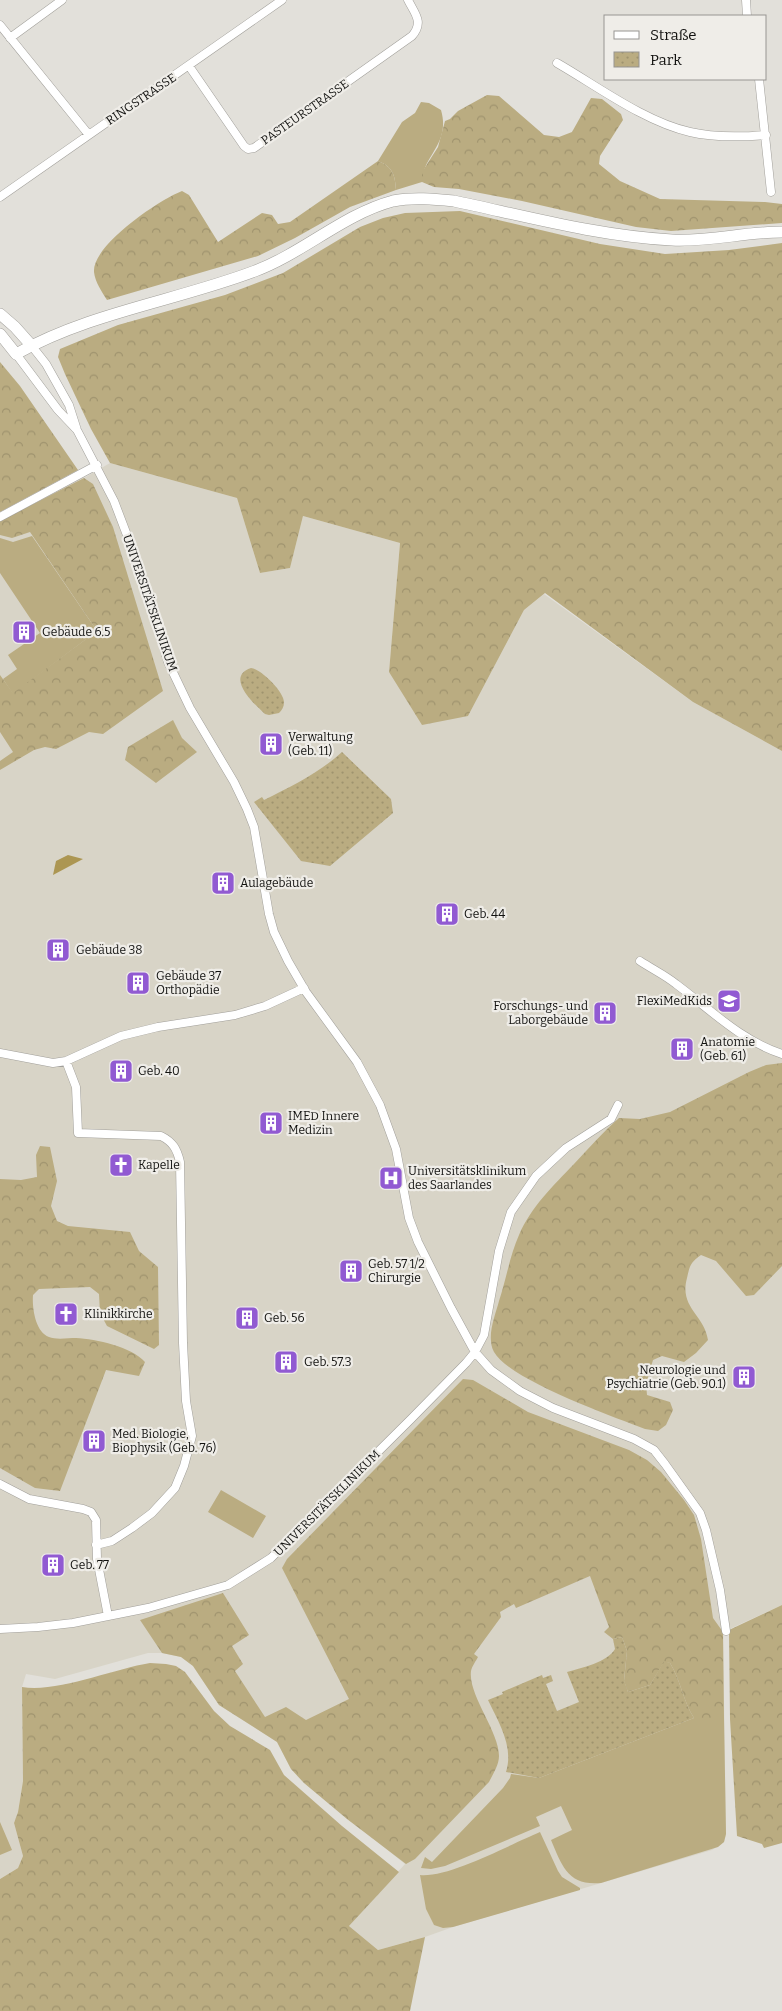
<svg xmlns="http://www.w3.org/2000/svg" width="782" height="2011" font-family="Bitter,serif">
  <defs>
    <pattern id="forest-crowns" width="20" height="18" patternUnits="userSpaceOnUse" patternTransform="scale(1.25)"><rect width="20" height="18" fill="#baac81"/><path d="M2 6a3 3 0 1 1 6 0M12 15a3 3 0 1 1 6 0" fill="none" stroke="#9f936e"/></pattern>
    <pattern id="park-dots" width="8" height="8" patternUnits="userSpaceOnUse" patternTransform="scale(1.25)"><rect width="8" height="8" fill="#baac81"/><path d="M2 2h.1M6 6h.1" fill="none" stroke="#9f936e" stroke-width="1.8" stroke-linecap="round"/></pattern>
  </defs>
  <rect width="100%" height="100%" fill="#e2e0da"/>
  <path fill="#d8d4c7" d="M110,463L237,498L260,573L290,568L303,516L400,543L389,672L468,716L524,610L544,594L693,702L782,751V1605L723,1632L726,1834L724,1842L712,1850L453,1927L425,1937L378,1950L349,1926L405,1864L304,1783L291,1769L277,1742L219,1705L193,1666L181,1657L162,1653H148L55,1679L26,1674L22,1687L23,1781L18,1812L14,1823L23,1856L18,1868L0,1879V512L78,470L84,478Z"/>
  <path fill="#baac81" d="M421,102L429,103L441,110C451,144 422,156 422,182L396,190C395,175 393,167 378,161L402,122L415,113Z
    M32,536L97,631L13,694L3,679L17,669L8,655L40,633L0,573V538L13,542Z
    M221,1490L266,1516L253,1538L208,1512Z
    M694,1718H724L726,1834L724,1842L718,1847L601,1883C568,1886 562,1866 551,1840L572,1830L561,1806L536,1817L540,1826L445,1866L431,1869L421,1868L425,1857L432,1862L503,1788L510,1778L511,1774L539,1778Z
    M0,1822L12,1850L0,1855Z
    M540,1832L558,1871L562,1877L580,1888V1890L453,1927L443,1928L434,1925L426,1909L420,1875C449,1878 511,1844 540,1832Z"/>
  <path fill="url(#forest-crowns)" d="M487,95L499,96L544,135L559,137L572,132L591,98L602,99L621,114L623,120L600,156L599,164L620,181L660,199L765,202L782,204V223L671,231L636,227L522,201L459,189L434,187L422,182V172L438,147L445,121L450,119L458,111Z
    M378,161C393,167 395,175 396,190L350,207L295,238L258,256L107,300C102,292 95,282 94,272C92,245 159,200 182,191L189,195L218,242L262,213L272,215L278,224L290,222Z
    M460,211L600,244L665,254L729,250L782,243V751L693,702L545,593L524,610L468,716L422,725L389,672L400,543L303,516L290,568L260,573L237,498L110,463L91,429L65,374L58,357L60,349L118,325L225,295L283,273L360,227L383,218L405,213Z
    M0,362L20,386L78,470L0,512Z
    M84,478L93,484L113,527L163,691L103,734L89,732L56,749L45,747L34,750L0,770V761L13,752L0,732V675L13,693L97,631L30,532L12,538L0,535V521Z
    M173,720L182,738L197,752L156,783L125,760L128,747Z
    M782,1063V1266L754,1295L746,1296L716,1261L701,1255C690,1263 690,1265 687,1278C679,1308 704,1314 708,1340L696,1353L684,1362L662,1356L653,1360L646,1384L647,1395L670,1402L673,1410L666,1425L658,1431L645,1429C612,1416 510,1380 494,1352C486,1337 495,1316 499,1301C506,1280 510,1255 519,1235C531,1207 553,1186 574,1164C589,1148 603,1132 619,1118L640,1119L670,1112L749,1072L766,1065Z
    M40,1146L50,1147L57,1181L51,1206L57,1221L68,1226L130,1232L139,1251L158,1267L159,1345L154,1349L107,1326L100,1313L99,1294L90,1287L39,1289L33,1295C32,1307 35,1332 49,1337C56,1340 68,1338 76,1338C96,1339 132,1347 145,1362L139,1376L106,1370L60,1491L35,1488L0,1468V1179L21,1180L37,1177L36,1155Z
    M463,1379L473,1380L528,1412L629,1450L647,1460L661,1472L684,1500L694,1515L701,1539L713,1618L723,1632L724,1718H694C683,1701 681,1681 670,1663L664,1662L650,1685L628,1692L624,1681L627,1651L622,1637L613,1639L604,1632L609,1627L590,1576L516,1608L514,1604L500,1612L501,1617L474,1654L478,1657C476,1661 472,1666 471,1671C468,1695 499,1731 499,1756C499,1765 493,1774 489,1782L415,1859L406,1864L347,1819L304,1783L291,1769L277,1742L219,1705L193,1666L181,1657L162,1653L140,1620L223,1593L249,1635L232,1646L243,1664L235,1671L265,1717L286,1707L306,1720L349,1699L282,1568L287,1559Z
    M782,1605V1843L764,1848L762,1844L737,1836L730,1719L729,1630Z
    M150,1663L166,1664L176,1666L185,1672L214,1711L230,1726L270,1750L284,1775L342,1826L399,1872L349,1926L378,1950L425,1937L410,2011H0V1879L18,1868L23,1856L14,1823L18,1812L23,1781L22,1687C57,1693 113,1669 150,1663Z"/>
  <path fill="url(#park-dots)" d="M251,668C261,669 284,692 284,702C284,707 282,710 279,713L269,715L265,714C253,703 225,677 251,668Z
    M342,752L391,799L393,813L330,866L301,861L254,802L262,797L264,800C292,786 319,773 342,752Z
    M622,1637L627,1651L624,1680L628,1692L650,1685L664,1661L670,1663C681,1681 683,1701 694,1718L539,1778L506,1772C514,1747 499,1723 488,1700L503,1694L502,1692L542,1675L543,1678L551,1675L553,1681L546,1684L557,1711L579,1702L567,1672C581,1668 608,1662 615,1649L613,1639Z"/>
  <path fill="#ac9652" d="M68,855L83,859L53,875L56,861Z"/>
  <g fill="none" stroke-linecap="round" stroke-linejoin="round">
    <g stroke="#a19f9a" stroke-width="9">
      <path id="street" d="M746,0L747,16
        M0,25L89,135
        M10,38L62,0
        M557,63C597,86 645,122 690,132C715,138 741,137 766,135
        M189,66L244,146L248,149L254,148L412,36C424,22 415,14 408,0
        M759,79L771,192
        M0,197L282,0
        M31,345L46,364L69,405L77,430L114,501L138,564L168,662L190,708L234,782L247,809L254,827L269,914L274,932L288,961L306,992L357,1062L380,1105L396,1149L409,1218L418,1242L451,1308L475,1352L491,1370L520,1391L553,1408L634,1439L654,1450L665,1464L700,1513L706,1530L720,1590L726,1631
        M16,354L58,410L76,429
        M0,517L97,465
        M640,961C652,969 665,975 676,984C711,1010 740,1040 782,1054
        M0,1053L53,1063L66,1061L121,1036L158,1027L235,1015L265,1006L304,988
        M66,1061L76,1087L78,1133L161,1136C173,1142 177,1149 180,1162L183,1343L186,1401L192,1436L184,1466L175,1488L152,1513L132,1528L112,1541L96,1545
        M0,1484L29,1499L83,1509L91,1512L96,1520L97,1559L108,1616
        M0,1629L38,1627L73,1623L148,1608L228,1585L271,1558L411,1419L466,1363L475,1352L484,1335L499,1251L511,1212L536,1176L566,1148L611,1119L618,1105"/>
    </g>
    <g stroke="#a19f9a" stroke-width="12">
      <path id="secondary" d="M0,314L15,327L31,345
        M0,334L16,354C91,312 176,301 255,271C303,253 344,214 393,201C413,197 434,199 454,201C525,216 598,236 672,240C708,242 745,232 782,232"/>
    </g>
    <use href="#street" stroke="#fff" stroke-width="8"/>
    <use href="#secondary" stroke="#fff" stroke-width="11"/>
  </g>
  <defs>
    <g id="building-square" transform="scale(1.25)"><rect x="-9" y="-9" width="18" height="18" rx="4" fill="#915ad2" stroke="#efede8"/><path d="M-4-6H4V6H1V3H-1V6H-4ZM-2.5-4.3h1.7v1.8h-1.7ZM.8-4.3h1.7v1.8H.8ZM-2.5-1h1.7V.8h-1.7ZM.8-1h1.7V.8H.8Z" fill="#fff"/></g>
    <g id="school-square" transform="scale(1.25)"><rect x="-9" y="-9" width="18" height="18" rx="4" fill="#915ad2" stroke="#efede8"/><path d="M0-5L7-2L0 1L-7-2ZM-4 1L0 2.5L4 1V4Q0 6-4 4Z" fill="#fff"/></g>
    <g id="church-square" transform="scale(1.25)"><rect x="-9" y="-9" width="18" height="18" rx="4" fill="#915ad2" stroke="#efede8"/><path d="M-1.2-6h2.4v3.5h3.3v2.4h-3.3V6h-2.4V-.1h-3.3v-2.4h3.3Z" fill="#fff"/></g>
    <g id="hospital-square" transform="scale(1.25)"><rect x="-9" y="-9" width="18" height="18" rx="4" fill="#915ad2" stroke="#efede8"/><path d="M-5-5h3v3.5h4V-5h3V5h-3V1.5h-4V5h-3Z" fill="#fff"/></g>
  </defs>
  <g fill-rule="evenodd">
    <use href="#building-square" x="24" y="632"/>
    <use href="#building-square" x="271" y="744"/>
    <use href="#building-square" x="223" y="883"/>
    <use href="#building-square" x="447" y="914"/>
    <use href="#building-square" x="58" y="950"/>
    <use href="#building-square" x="138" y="983"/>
    <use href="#school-square" x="729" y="1001"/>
    <use href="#building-square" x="605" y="1013"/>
    <use href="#building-square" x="682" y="1049"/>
    <use href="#building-square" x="121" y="1071"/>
    <use href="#building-square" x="271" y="1123"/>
    <use href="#church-square" x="121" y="1165"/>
    <use href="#hospital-square" x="391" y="1178"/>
    <use href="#building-square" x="351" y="1271"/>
    <use href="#church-square" x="66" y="1314"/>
    <use href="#building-square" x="247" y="1318"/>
    <use href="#building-square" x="286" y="1362"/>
    <use href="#building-square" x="744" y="1377"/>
    <use href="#building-square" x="94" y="1441"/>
    <use href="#building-square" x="53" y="1565"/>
  </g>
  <g text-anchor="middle" stroke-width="4.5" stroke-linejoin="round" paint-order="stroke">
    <g font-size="12" fill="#121210" stroke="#efede8">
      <text transform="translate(141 99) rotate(-34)" y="4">RINGSTRASSE</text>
      <text transform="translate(305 112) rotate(-35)" y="4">PASTEURSTRASSE</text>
      <text transform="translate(150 603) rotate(71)" y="4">UNIVERSITÄTSKLINIKUM</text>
      <text transform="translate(327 1503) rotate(-45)" y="4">UNIVERSITÄTSKLINIKUM</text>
    </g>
    <g font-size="12" fill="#121210" stroke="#efede8" text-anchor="start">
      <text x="42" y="636">Gebäude 6.5</text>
      <text x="288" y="741">Verwaltung<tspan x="288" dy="14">(Geb. 11)</tspan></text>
      <text x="240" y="887">Aulagebäude</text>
      <text x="464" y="918">Geb. 44</text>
      <text x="76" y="954">Gebäude 38</text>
      <text x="156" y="980">Gebäude 37<tspan x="156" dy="14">Orthopädie</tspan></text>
      <text x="712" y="1005" text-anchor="end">FlexiMedKids</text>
      <text x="588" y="1010" text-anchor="end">Forschungs- und<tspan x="588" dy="14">Laborgebäude</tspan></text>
      <text x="700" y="1046">Anatomie<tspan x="700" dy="14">(Geb. 61)</tspan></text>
      <text x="138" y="1075">Geb. 40</text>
      <text x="288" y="1120">IMED Innere<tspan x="288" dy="14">Medizin</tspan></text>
      <text x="138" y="1169">Kapelle</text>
      <text x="408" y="1175">Universitätsklinikum<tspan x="408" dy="14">des Saarlandes</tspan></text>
      <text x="368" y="1268">Geb. 57 1/2<tspan x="368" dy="14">Chirurgie</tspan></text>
      <text x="84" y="1318">Klinikkirche</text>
      <text x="264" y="1322">Geb. 56</text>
      <text x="304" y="1366">Geb. 57.3</text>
      <text x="726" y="1374" text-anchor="end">Neurologie und<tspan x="726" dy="14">Psychiatrie (Geb. 90.1)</tspan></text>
      <text x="112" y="1438">Med. Biologie,<tspan x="112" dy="14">Biophysik (Geb. 76)</tspan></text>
      <text x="70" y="1569">Geb. 77</text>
    </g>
  </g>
  <rect x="604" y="15" width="162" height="65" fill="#efede8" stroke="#979592"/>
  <rect x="614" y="31" width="25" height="8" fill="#ffffff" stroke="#979592"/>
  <text x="650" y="40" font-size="15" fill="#121210">Straße</text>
  <rect x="614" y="52" width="25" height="15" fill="url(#park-dots)" stroke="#979592"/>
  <text x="650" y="65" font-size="15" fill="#121210">Park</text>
</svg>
